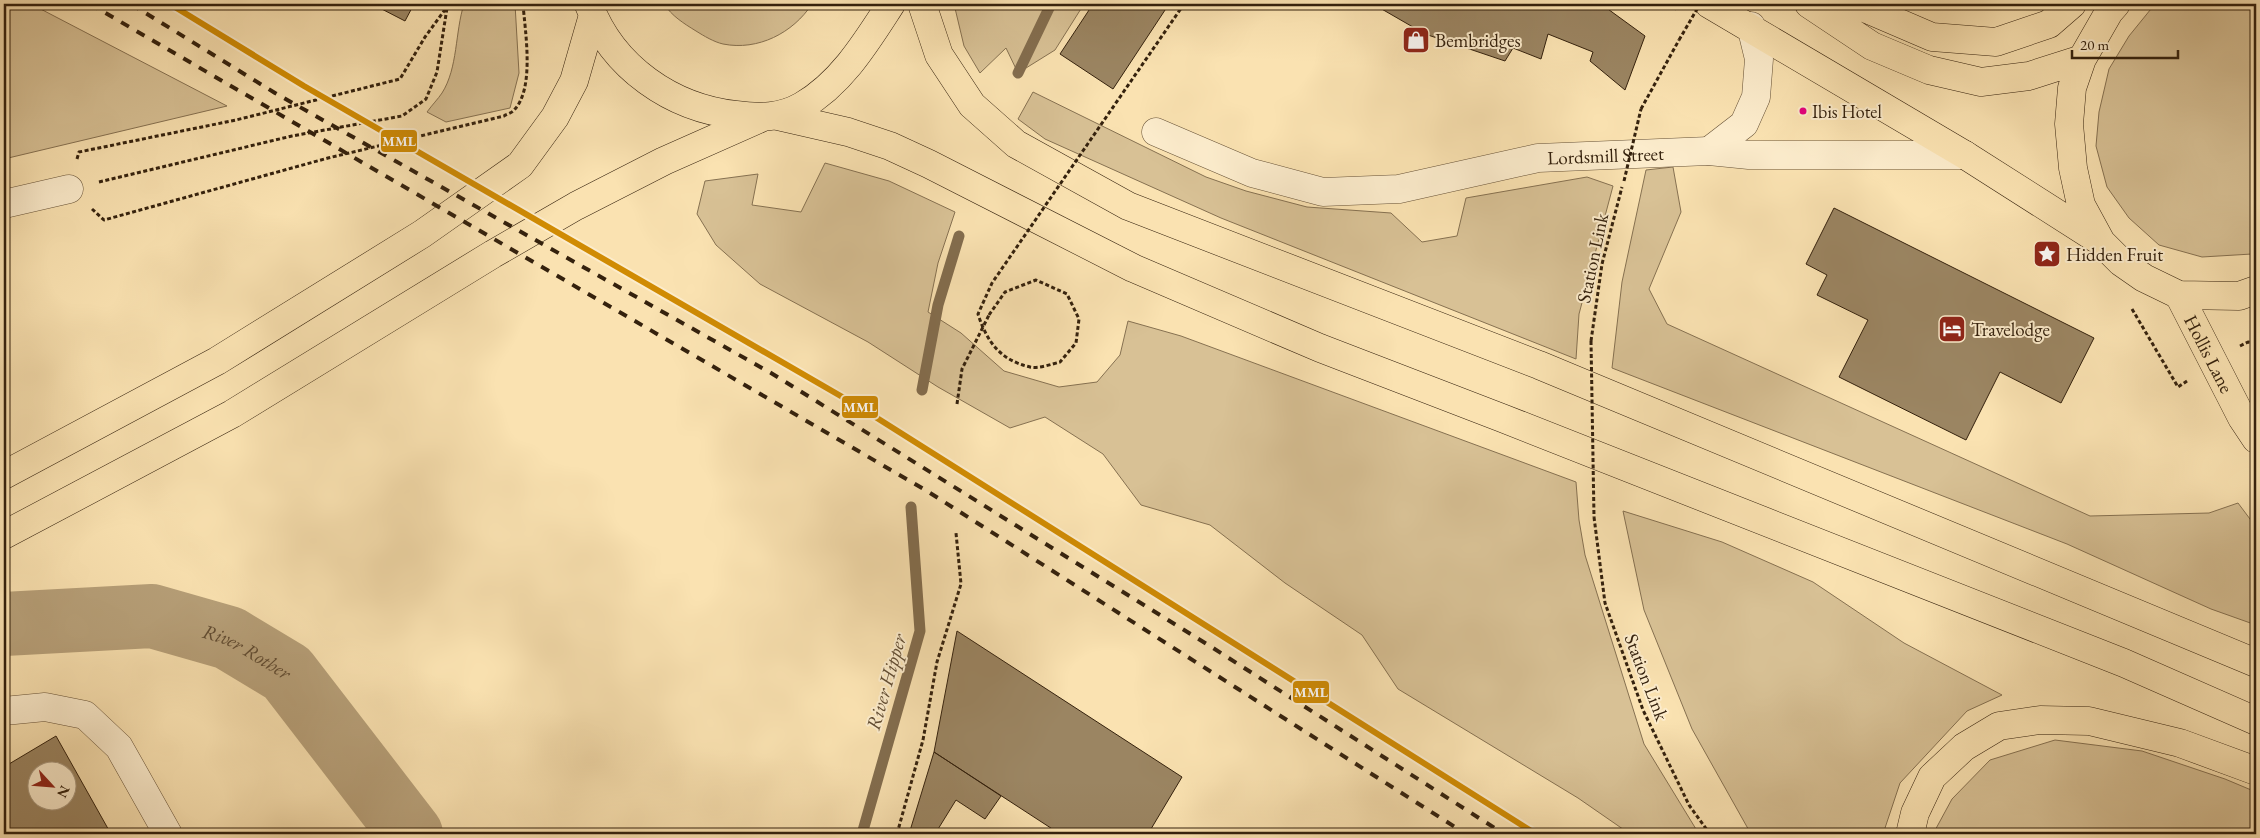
<svg xmlns="http://www.w3.org/2000/svg" width="2260" height="838" font-family="'EB Garamond',serif">
  <rect width="100%" height="100%" fill="#fae2b1"/>
  <filter id="stains"><feTurbulence type="fractalNoise" baseFrequency=".004" numOctaves="4"/><feColorMatrix values="0 0 0 0 .2 0 0 0 0 .09 0 0 0 0 .02 0 0 0 .5 -.17"/></filter>
  <radialGradient id="worn" r=".72"><stop offset=".6" stop-color="#630" stop-opacity="0"/><stop offset="1" stop-color="#630" stop-opacity=".3"/></radialGradient>
  <path fill="#d8c195" stroke="#867151" d="M4,4H31L227,106L4,159Z
    M464,4H515L519,73L510,108L446,122L427,112C432,105 438,99 442,93C458,68 455,32 464,4Z
    M664,4H812C793,33 758,51 723,44C714,42 704,36 696,31C683,23 672,16 664,4Z
    M954,4H1084L1055,50L1018,73L1006,48L980,73L964,46Z
    M2155,4H2256V252L2252,254L2202,257L2159,245L2129,218L2107,187L2096,146L2099,112L2109,69L2129,36Z
    M1033,92L1206,177L1246,191L1307,207L1391,213L1422,242L1457,236L1466,198L1587,177L1613,186L1579,314L1576,359L1221,218L1045,139L1018,119Z
    M825,163L889,181L955,212L938,263L928,312L961,333L1004,371L1059,387L1097,382L1120,355L1128,321L1181,336L1576,482L1579,520L1585,555L1644,744L1699,834H1630L1578,798L1398,689L1362,635L1285,583L1210,525L1141,505L1103,454L1045,417L1010,428L938,387L868,342L760,284L716,245L697,214L705,181L758,174L752,205L801,212Z
    M1673,167L1681,212L1649,289L1667,324L2090,516L2209,513L2238,503L2256,527V625L2211,609L2067,544L1612,368L1622,282L1646,170Z
    M1623,511L1722,542L1813,582L1904,643L2002,695L1967,711L1900,783L1883,834H1751L1692,729L1644,610Z
    M2055,740L2142,751L2225,779L2256,792V834H1933L1952,799L1990,760Z"/>
  <g fill="none" stroke-linecap="round" stroke-linejoin="round">
    <path stroke="#836d4e" stroke-width="11" d="M1018,73L1051,4
      M922,390L938,305L959,236
      M862,834L920,631L911,507"/>
    <path stroke="#b7a079" stroke-width="64" id="s1" d="M4,624L152,616L229,638L287,673L411,834"/>
  </g>
  <path fill="#9b8562" stroke="#34210d" fill-rule="evenodd" d="M372,4H414L405,21Z
    M1093,4H1169L1113,89L1060,54Z
    M1373,4H1601L1645,36L1625,90L1590,61L1593,52L1548,34L1541,59L1513,48L1505,61L1425,34Z
    M1834,208L2094,338L2061,403L2000,372L1966,440L1839,377L1868,320L1817,295L1827,275L1806,264Z
    M957,631L1182,777L1148,834H1060L934,752Z
    M56,736L111,834H4V767ZM38,770H68V800H38Z
    M934,752L1001,796L985,819L956,800L935,834H909Z"/>
  <g fill="none" stroke-linecap="round" stroke-linejoin="round">
    <g stroke="#665136" stroke-width="29">
      <g id="minor">
        <path id="s2" d="M1156,132L1252,173L1323,192L1399,189L1538,158L1709,151L1749,155H1965"/>
        <path d="M1709,151L1744,124L1756,97L1759,59L1751,26"/>
        <path d="M4,204L69,189"/>
        <path d="M4,711L45,707L85,715L119,747L168,834"/>
      </g>
    </g>
    <g stroke="#34210d" stroke-width="29">
      <g id="major">
        <path id="s3" d="M2179,295L2242,418L2256,439"/>
      </g>
    </g>
    <g stroke="#34210d" stroke-width="29">
      <path id="highway" d="M922,4L939,55L972,105L1016,144L1128,206L1539,365L2256,663
        M1709,4L1965,155L2100,241L2121,262L2144,278L2179,295L2239,296L2256,290
        M1809,4L1872,46L1929,70L1981,82L2029,76L2082,59
        M1855,4L1932,37L1996,42L2049,24L2072,4
        M589,5C613,68 672,108 736,115C760,118 781,118 802,106C842,83 867,41 891,4
        M778,116L848,132L890,146L929,164L1133,268L1320,348L1502,418L2124,663L2256,721
        M2100,240L2081,205L2073,168L2069,124L2072,88L2082,59L2109,12L2116,4
        M4,475L217,361L422,234L520,165L555,117L574,81L593,15
        M4,535L232,414L493,254L576,206L664,161L761,118
        M1910,834L1915,813L1932,777L1964,747L1999,726L2040,720L2089,721L2180,743L2256,771"/>
    </g>
    <path stroke="#34210d" stroke-width="3" stroke-dasharray="4 2.5" stroke-linecap="butt" d="M1667,4L1678,10
      M1641,109L1679,40
      M77,159L79,152L236,120L400,79L425,37L449,4
      M99,182L292,136L402,116L426,99L437,72L447,8
      M92,209L104,220L328,158L504,116C507,114 512,113 514,110C535,89 525,31 523,4
      M2132,309L2178,387L2187,381
      M1591,341L1602,264L1622,187
      M2240,346L2248,342L2256,343
      M957,404L962,369L989,315
      M1594,517L1605,603L1643,710L1689,805L1710,834
      M897,834L923,740L937,662L961,584L956,533"/>
    <use href="#minor" stroke="#fceccc" stroke-width="28"/>
    <use href="#major" stroke="#fae2b1" stroke-width="28"/>
    <use href="#highway" stroke="#fae2b1" stroke-width="28"/>
    <path stroke="#34210d" stroke-width="4" stroke-dasharray="9 9" stroke-linecap="butt" d="M90,4L927,491L1466,834
      M131,4L275,93L771,373L1213,648L1504,834"/>
    <path stroke="#34210d" stroke-width="3" stroke-dasharray="4 2.5" stroke-linecap="butt" d="M1679,40L1700,4
      M1624,181L1641,109
      M989,315L1005,292L1036,280L1067,294L1079,319L1076,343L1060,362C1052,364 1038,369 1030,367C1000,360 987,342 978,314L992,283L1184,4
      M1591,341L1594,517"/>
    <g stroke="#fceccc" stroke-width="10">
      <path id="rail-1" d="M170,4L304,86L858,406L1536,834"/>
    </g>
    <use href="#rail-1" stroke="#d08b03" stroke-width="6"/>
  </g>
  <defs>
    <g id="shop-square" transform="scale(1.4375)"><rect x="-9" y="-9" width="18" height="18" rx="4" fill="#8f2418" stroke="#fceccc"/><path d="M-5-2.5h2.3a2.7 3.5 0 0 1 5.4 0H5L5.5 6h-11ZM-1.5-2.5h3a1.5 2.3 0 0 0-3 0Z" fill="#fff"/></g>
    <g id="sight-square" transform="scale(1.4375)"><rect x="-9" y="-9" width="18" height="18" rx="4" fill="#8f2418" stroke="#fceccc"/><path d="M0-6L1.8-2.2L6-1.7L2.9 1.2L3.7 5.4L0 3.3L-3.7 5.4L-2.9 1.2L-6-1.7L-1.8-2.2Z" fill="#fff"/></g>
    <g id="hotel-square" transform="scale(1.4375)"><rect x="-9" y="-9" width="18" height="18" rx="4" fill="#8f2418" stroke="#fceccc"/><path d="M-6-4.5h1.5V1H6V5H4.5V3h-9V5H-6ZM-4 0a1.8 1.8 0 1 1 3.6 0ZM.5 0V-2.5h3Q6-2.5 6 0Z" fill="#fff"/></g>
  </defs>
  <g fill-rule="evenodd">
    <use href="#shop-square" x="1416" y="40"/>
    <use href="#sight-square" x="2047" y="254"/>
    <use href="#hotel-square" x="1952" y="329"/>
  </g>
  <circle fill="#e5007d" stroke="#fceccc" stroke-width="2" cx="1803" cy="111" r="4.5"/>
  <g text-anchor="middle" stroke-width="4" stroke-linejoin="round" paint-order="stroke">
    <g font-size="18" fill="#34210d" stroke="#fceccc" text-anchor="start">
      <text x="1812" y="118">Ibis Hotel</text>
    </g>
    <g font-size="19" fill="#34210d" stroke="#fceccc" text-anchor="start">
      <text x="1435" y="47">Bembridges</text>
      <text x="2066" y="261">Hidden Fruit</text>
      <text x="1971" y="336">Travelodge</text>
    </g>
    <g font-size="19" fill="#34210d" stroke="#fceccc">
      <text dy="7" stroke="none"><textPath href="#s2" startOffset="464">Lordsmill Street</textPath></text>
      <text transform="translate(1592 258) rotate(-78)" y="7">Station Link</text>
      <text dy="7" stroke="none"><textPath href="#s3" startOffset="66">Hollis Lane</textPath></text>
      <text transform="translate(1647 677) rotate(69)" y="7">Station Link</text>
    </g>
    <g font-size="20" font-style="italic" fill="#624d33" stroke="#fceccc">
      <text dy="7" stroke="none"><textPath href="#s1" startOffset="250">River Rother</textPath></text>
      <text transform="translate(886 682) rotate(-74)" y="7">River Hipper</text>
    </g>
  </g>
  <g stroke="#fceccc" stroke-width="2">
    <rect x="380" y="129" width="38" height="24" rx="5" fill="#d08b03"/>
    <rect x="841" y="395" width="38" height="24" rx="5" fill="#d08b03"/>
    <rect x="1292" y="680" width="38" height="24" rx="5" fill="#d08b03"/>
  </g>
  <g font-size="14" text-anchor="middle" font-weight="bold" fill="#fff">
    <text x="399" y="146">MML</text>
    <text x="860" y="412">MML</text>
    <text x="1311" y="697">MML</text>
  </g>
  <rect width="2260" height="838" fill="none" stroke="#fae2b1" stroke-width="20"/>
  <rect x="5" y="5" width="2250" height="828" fill="none" stroke="#34210d" stroke-width="2.5"/>
  <rect x="10" y="10" width="2240" height="818" fill="none" stroke="#34210d"/>
  <g transform="translate(52 786) rotate(116)"><circle r="24" fill="#fceccc" stroke="#ac9b80"/>
  <path d="M0-4L9 19L0 12L-9 19Z" fill="#8f2418"/>
  <text y="-8" font-size="14" font-weight="bold" text-anchor="middle" fill="#34210d">N</text>
  </g>
  <path d="M2072 50v8h106v-8" fill="none" stroke="#34210d" stroke-width="2.5"/>
  <text x="2080" y="50" font-size="15" fill="#34210d" stroke="#fceccc" stroke-width="4" paint-order="stroke">20 m</text>
  <rect width="100%" height="100%" filter="url(#stains)"/>
  <rect width="100%" height="100%" fill="url(#worn)"/>
</svg>
